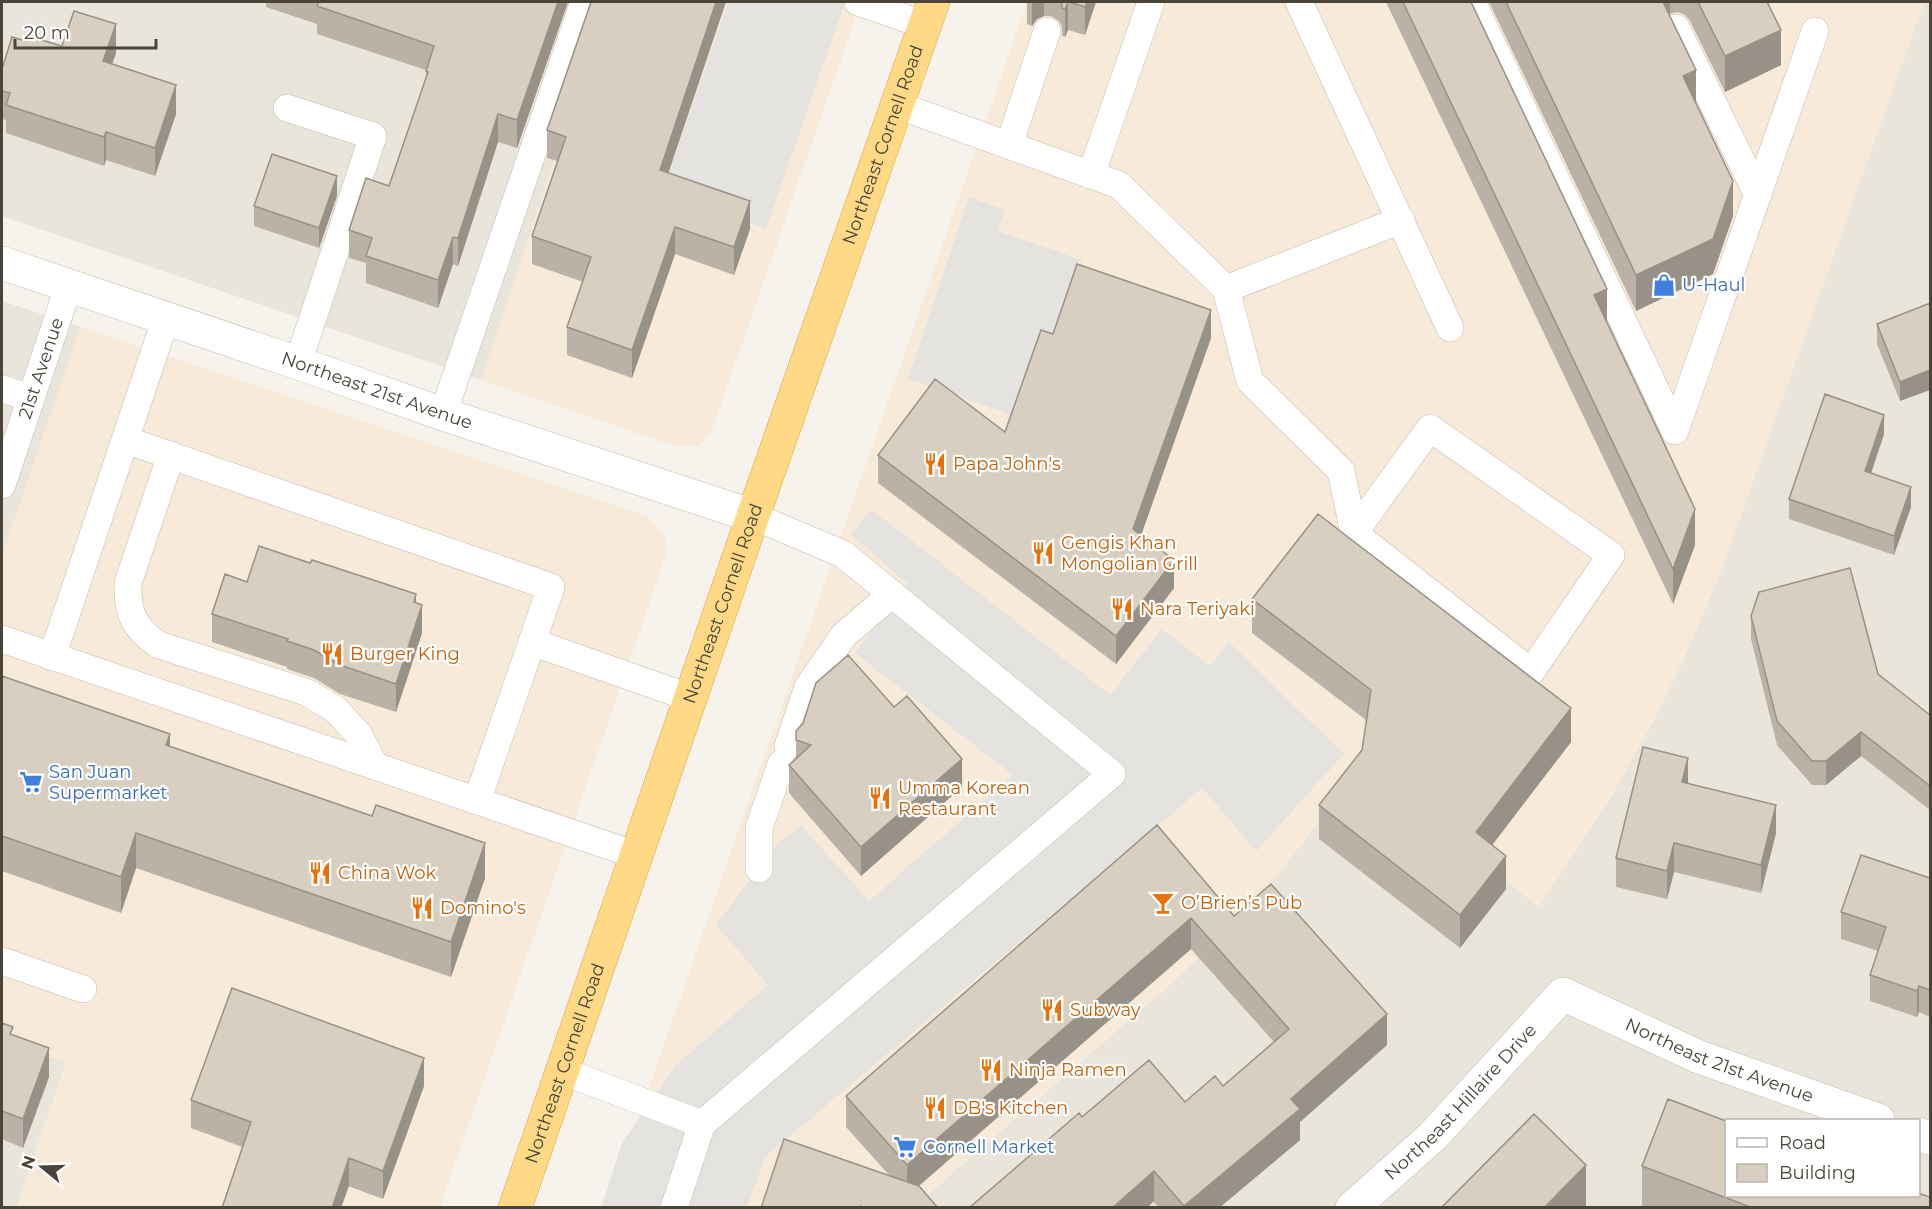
<svg xmlns="http://www.w3.org/2000/svg" width="1932" height="1209" font-family="Montserrat,sans-serif">
  <rect width="100%" height="100%" fill="#f6f3ec"/>
  <path fill="#eae5da" fill-rule="evenodd" d="M2,2H608L481,380L2,216Z
    M1924,2H1930V1207L912,1208L1173,982L1236,921L1272,882L1360,769L1539,906L1612,795L1650,727L1684,658L1722,568ZM1726,1120H1918V1196H1726Z
    M2,301L81,327L2,556Z
    M2,1039L66,1062L17,1207H2Z"/>
  <path fill="#f7ead8" d="M608,2H861L711,433L698,447L675,446L481,380Z
    M1027,2H1924L1722,568L1684,658L1650,727L1612,795L1539,907L1360,769L1272,882L1236,921L1173,982L912,1207L607,1208Z
    M81,327L646,516L657,526L665,538L667,553L440,1207H17L66,1063L2,1039V556Z"/>
  <path fill="#e5e3e0" d="M728,2H845L766,229L662,193Z
    M969,197L1005,210L998,231L1082,260L1049,356L1016,416L908,379Z
    M872,510L1110,695L1162,629L1210,666L1229,642L1344,754L1256,851L1202,788L765,1157L747,1207L601,1208L622,1143L676,1065L768,985L716,925L774,848L801,825L869,901L1013,775L855,653L908,584L851,534Z"/>
  <g fill="none" stroke-linecap="round" stroke-linejoin="round">
    <g stroke="#c2bbae" stroke-width="28">
      <g id="service">
        <path d="M858,2L925,25"/>
        <path d="M1299,2L1450,328"/>
        <path d="M1472,2L1675,431L1815,31"/>
        <path d="M1676,28L1758,195"/>
        <path d="M897,105L1119,185L1226,289L1250,381L1341,471L1354,533L1531,672L1611,555L1430,428L1354,533"/>
        <path d="M287,108L373,136L298,363"/>
        <path d="M1009,145L1047,31"/>
        <path d="M1091,175L1151,2"/>
        <path d="M1226,289L1401,220"/>
        <path d="M2,389L31,398"/>
        <path d="M443,414L584,2"/>
        <path d="M126,440L551,587L477,801"/>
        <path d="M171,455L128,583C127,614 134,628 159,645L306,692L335,709L359,735L375,766"/>
        <path id="s1" d="M2,485L69,285"/>
        <path d="M2,639L636,855"/>
        <path d="M532,642L691,698"/>
        <path d="M52,657L166,318"/>
        <path d="M788,746L808,687L844,635L892,594"/>
        <path d="M759,869V828L781,764"/>
        <path d="M2,961L83,989"/>
        <path d="M562,1071L702,1124"/>
        <path d="M674,1208L702,1124L1112,774L843,554L753,516"/>
      </g>
    </g>
    <g stroke="#c2bbae" stroke-width="34">
      <g id="minor">
        <path id="s2" d="M2,263L298,363L443,414L753,516"/>
        <path d="M1918,1134L1930,1138"/>
        <path id="s3" d="M1352,1208L1433,1136L1563,994L1699,1057L1878,1120"/>
      </g>
    </g>
    <g stroke="#e0a43c" stroke-width="34">
      <g id="trunk">
        <path id="s4" d="M515,1208L753,516L933,2"/>
      </g>
    </g>
    <use href="#service" stroke="#fff" stroke-width="27"/>
    <use href="#minor" stroke="#fff" stroke-width="33"/>
    <use href="#trunk" stroke="#ffd985" stroke-width="33"/>
  </g>
  <path fill="#bab2a6" d="M266,2H568L517,148L498,142L458,266L453,264L438,308L366,283V263L349,258V230L389,186L426,78V70L317,34V24L266,7Z
    M1027,2H1096L1085,35L1068,30L1065,37L1062,36V27L1059,21L1051,16H1044L1037,19L1032,26L1027,24Z
    M1386,2H1471L1607,322L1695,545L1673,604Z
    M1489,2H1773L1768,4L1781,65L1725,92L1690,21L1685,15L1678,12L1669,14L1696,103L1733,216L1713,274L1636,311Z
    M62,46L116,53L112,64L176,114L155,176L106,160L104,166L6,133V120L2,119V69Z
    M547,130L668,173L750,229L734,275L675,254L632,378L567,355V327L583,282L532,264V236L557,161L547,158Z
    M337,196L319,248L254,226V206Z
    M1930,303L1900,401L1877,344V324Z
    M1053,334L1211,338L1141,535L1174,588L1116,664L878,483V455L1005,432Z
    M1884,434L1871,473L1911,507L1894,555L1789,519V499Z
    M247,582L416,603L422,633L396,712L340,694L314,678L287,669V667L212,642V614Z
    M1252,599L1571,742L1492,845L1506,889L1460,948L1319,839V805L1362,750L1366,720L1252,633Z
    M1751,616L1878,674L1930,715V810L1861,756L1826,785H1812L1777,745L1751,639Z
    M2,676L485,878L451,977L136,868L121,913L2,871Z
    M796,731L962,787L861,876L789,793V765L796,759Z
    M1688,784L1776,833L1761,893L1674,872L1667,899L1616,887V858Z
    M1157,825L1234,916L1387,1045L1300,1122V1140L1219,1208H1159L1082,1117L1185,1102L1223,1086L1274,1042L1191,949L919,1186L938,1208H761L889,1175L846,1127V1096Z
    M1930,878V1017L1919,1012L1917,1017L1870,1001V975L1878,951L1841,939V912Z
    M2,1023L49,1077L23,1148L2,1139Z
    M424,1086L383,1199L191,1128V1100Z
    M1642,1166L1930,1208H1642Z"/>
  <path fill="#979187" d="M558,2H568L517,148V120Z
    M716,2H726L660,198V170Z
    M1032,2H1044V16L1037,19L1032,26Z
    M1068,2V30L1065,37V9Z
    M1087,2H1096L1085,35V7Z
    M1660,2H1670V14L1663,19Z
    M116,24V53L103,90V61Z
    M1781,30V65L1725,92V56Z
    M1696,70V105L1683,76Z
    M176,85V114L155,176V148Z
    M498,114V142L458,266V238Z
    M106,132V160L104,166V137Z
    M337,176V196L319,248V228Z
    M1733,181V216L1713,274L1636,311V275Z
    M750,201V229L734,275V247Z
    M675,227V254L632,378V350Z
    M453,237V264L438,308V280Z
    M1607,289V324L1594,295Z
    M1211,310V338L1133,558V529Z
    M1930,370V390L1900,401V382Z
    M1884,415V434L1865,491V471Z
    M1911,487V507L1894,555V536Z
    M1695,509V545L1673,604V569Z
    M1174,560V588L1116,664V636Z
    M416,594V622L422,605V633L396,712V684Z
    M1571,708V742L1476,866V832Z
    M1861,732V756L1826,785V761Z
    M170,734V770L166,745Z
    M1688,758V787L1682,782Z
    M962,759V787L861,876V847Z
    M1776,805V833L1761,893V865Z
    M136,833V868L121,913V877Z
    M485,843V878L451,977V942Z
    M1674,843V872L1667,899V871Z
    M1506,856V889L1460,948V915Z
    M1191,918V949L907,1196V1165Z
    M1919,986V1012L1917,1017V991Z
    M1387,1014V1045L1300,1122V1140L1219,1208H1184V1206L1291,1099Z
    M49,1048V1077L23,1148V1119Z
    M424,1058V1086L383,1199V1171Z
    M349,1158V1186L341,1208H332Z
    M1586,1165V1208H1544Z
    M1154,1171V1201L1147,1208H1112Z"/>
  <path fill="#d8cfc1" stroke="#979187" stroke-width="1.5" d="M319,2H558L517,120L498,114L458,238L453,237L438,280L366,256L372,238L349,230L366,178L389,186L428,72L426,71L434,46L317,6Z
    M591,2H716L660,170L750,201L734,247L675,227L632,350L567,327L591,257L532,236L566,137L547,130Z
    M1062,2H1068L1065,9L1062,8Z
    M1069,2H1087L1085,7Z
    M1403,2H1471L1607,289L1594,295L1695,509L1673,569Z
    M1506,2H1663L1696,70L1683,76L1733,181L1713,239L1636,275Z
    M1698,2H1767L1781,30L1725,56Z
    M74,11L116,24L103,61L176,85L155,148L106,132L104,137L6,105L10,93L2,91V69L12,37L26,41L28,36L62,46Z
    M272,154L337,176L319,228L254,206Z
    M1077,264L1211,310L1133,529L1174,560L1116,636L878,455L935,379L1005,432L1041,330L1053,334Z
    M1930,303V370L1900,382L1877,324Z
    M1825,394L1884,415L1865,471L1911,487L1894,536L1789,499Z
    M1318,514L1571,708L1476,832L1506,856L1460,915L1319,805L1362,750L1371,690L1252,599Z
    M259,546L310,563L312,560L416,594L414,602L422,605L396,684L340,665L314,650L287,641L288,639L212,614L225,574L247,582Z
    M1850,568L1878,674L1930,715V786L1861,732L1826,761H1812L1777,721L1751,616L1759,592Z
    M848,655L894,707L907,696L962,759L861,847L789,765L811,745L796,740V731L803,723L816,683Z
    M2,676L170,734L166,745L372,816L376,805L485,843L451,942L136,833L121,877L2,836Z
    M1643,747L1688,758L1682,782L1776,805L1761,865L1674,843L1667,871L1616,858Z
    M1157,825L1234,916L1271,884L1387,1014L1291,1099L1300,1109L1184,1206L1154,1171L1112,1208H969L1079,1113L1082,1117L1149,1060L1185,1102L1215,1076L1223,1086L1289,1029L1191,918L907,1165L846,1096Z
    M1861,855L1930,878V990L1919,986L1917,991L1870,975L1886,927L1841,912Z
    M232,988L424,1058L383,1171L349,1158L332,1208H222L251,1122L191,1100Z
    M2,1023L13,1027L10,1034L49,1048L23,1119L2,1111Z
    M1668,1099L1726,1121V1196H1918V1193L1930,1197V1208H1753L1642,1166Z
    M1534,1114L1586,1165L1544,1208H1441Z
    M784,1139L919,1186L938,1208H863L861,1206V1208H761Z"/>
  <defs>
    <g id="shop-bare" transform="scale(1.8)"><path d="M-5-2.5h2.3a2.7 3.5 0 0 1 5.4 0H5L5.5 6h-11ZM-1.5-2.5h3a1.5 2.3 0 0 0-3 0Z" fill="#3f7fe0" stroke="#fff" stroke-width="2.5" paint-order="stroke"/></g>
    <g id="restaurant-bare" transform="scale(1.8)"><path d="M-5-6h1v4h1v-4h1v4h1v-4h1v5L-1.5 .5V6h-2V.5L-5-1ZM5-6V6H3V1.5H1.5Q1.5-4 5-6Z" fill="#e8710a" stroke="#fff" stroke-width="2.5" paint-order="stroke"/></g>
    <g id="supermarket-bare" transform="scale(1.8)"><path d="M-6-5.5h2.5l.6 2H6L4.5 2H-2.5L-4.4-4H-6ZM-1.5 3.2a1.3 1.3 0 1 0 .1 0ZM3 3.2a1.3 1.3 0 1 0 .1 0Z" fill="#3f7fe0" stroke="#fff" stroke-width="2.5" paint-order="stroke"/></g>
    <g id="bar-bare" transform="scale(1.8)"><path d="M-6-5H6L.8 .8V4.5H3.5V6h-7V4.5H-.8V.8Z" fill="#e8710a" stroke="#fff" stroke-width="2.5" paint-order="stroke"/></g>
  </defs>
  <g fill-rule="evenodd">
    <use href="#shop-bare" x="1664" y="285"/>
    <use href="#restaurant-bare" x="935" y="464"/>
    <use href="#restaurant-bare" x="1043" y="553"/>
    <use href="#restaurant-bare" x="1122" y="609"/>
    <use href="#restaurant-bare" x="332" y="654"/>
    <use href="#supermarket-bare" x="31" y="782"/>
    <use href="#restaurant-bare" x="880" y="798"/>
    <use href="#restaurant-bare" x="320" y="873"/>
    <use href="#bar-bare" x="1163" y="903"/>
    <use href="#restaurant-bare" x="422" y="908"/>
    <use href="#restaurant-bare" x="1052" y="1010"/>
    <use href="#restaurant-bare" x="991" y="1070"/>
    <use href="#restaurant-bare" x="935" y="1108"/>
    <use href="#supermarket-bare" x="905" y="1147"/>
  </g>
  <g text-anchor="middle" stroke-width="4.5" stroke-linejoin="round" paint-order="stroke">
    <g font-size="18" fill="#4b4439" stroke="#fff">
      <text dy="6" stroke="none"><textPath href="#s4" startOffset="1125">Northeast Cornell Road</textPath></text>
      <text dy="6" stroke="none"><textPath href="#s1" startOffset="123">21st Avenue</textPath></text>
      <text dy="6" stroke="none"><textPath href="#s2" startOffset="396">Northeast 21st Avenue</textPath></text>
      <text dy="6" stroke="none"><textPath href="#s4" startOffset="639">Northeast Cornell Road</textPath></text>
      <text dy="6" stroke="none"><textPath href="#s3" startOffset="471">Northeast 21st Avenue</textPath></text>
      <text dy="6" stroke="none"><textPath href="#s4" startOffset="153">Northeast Cornell Road</textPath></text>
      <text dy="6" stroke="none"><textPath href="#s3" startOffset="152">Northeast Hillaire Drive</textPath></text>
    </g>
    <g font-size="18" fill="#366cbe" stroke="#fff" text-anchor="start">
      <text x="1682" y="291">U-Haul</text>
      <text x="49" y="778">San Juan<tspan x="49" dy="21">Supermarket</tspan></text>
      <text x="923" y="1153">Cornell Market</text>
    </g>
    <g font-size="18" fill="#c56008" stroke="#fff" text-anchor="start">
      <text x="953" y="470">Papa John's</text>
      <text x="1061" y="549">Gengis Khan<tspan x="1061" dy="21">Mongolian Grill</tspan></text>
      <text x="1140" y="615">Nara Teriyaki</text>
      <text x="350" y="660">Burger King</text>
      <text x="898" y="794">Umma Korean<tspan x="898" dy="21">Restaurant</tspan></text>
      <text x="338" y="879">China Wok</text>
      <text x="1181" y="909">O’Brien’s Pub</text>
      <text x="440" y="914">Domino's</text>
      <text x="1070" y="1016">Subway</text>
      <text x="1009" y="1076">Ninja Ramen</text>
      <text x="953" y="1114">DB's Kitchen</text>
    </g>
  </g>
  <rect width="1932" height="1209" fill="none" stroke="#4b4439" stroke-width="6"/>
  <rect x="1725" y="1119" width="195" height="78" fill="#ffffff" stroke="#b7b4b0" stroke-width="1.5"/>
  <rect x="1737" y="1138" width="30" height="9" fill="#ffffff" stroke="#b7b4b0" stroke-width="1.5"/>
  <text x="1779" y="1149" font-size="18" fill="#4b4439">Road</text>
  <rect x="1737" y="1164" width="30" height="18" fill="#d8cfc1" stroke="#b7b4b0" stroke-width="1.5"/>
  <text x="1779" y="1179" font-size="18" fill="#4b4439">Building</text>
  <g transform="translate(42 1167) rotate(289)" stroke="#ffffff" stroke-width="4.5" paint-order="stroke">
  <path d="M0-4.5L10 22L0 15L-10 22Z" fill="#4b4439"/>
  <text y="-9" font-size="16" font-weight="bold" text-anchor="middle" fill="#4b4439">N</text>
  </g>
  <path d="M15 39v9h141v-9" fill="none" stroke="#4b4439" stroke-width="3"/>
  <text x="24" y="39" font-size="18" fill="#4b4439" stroke="#ffffff" stroke-width="4.5" paint-order="stroke">20 m</text>
</svg>
